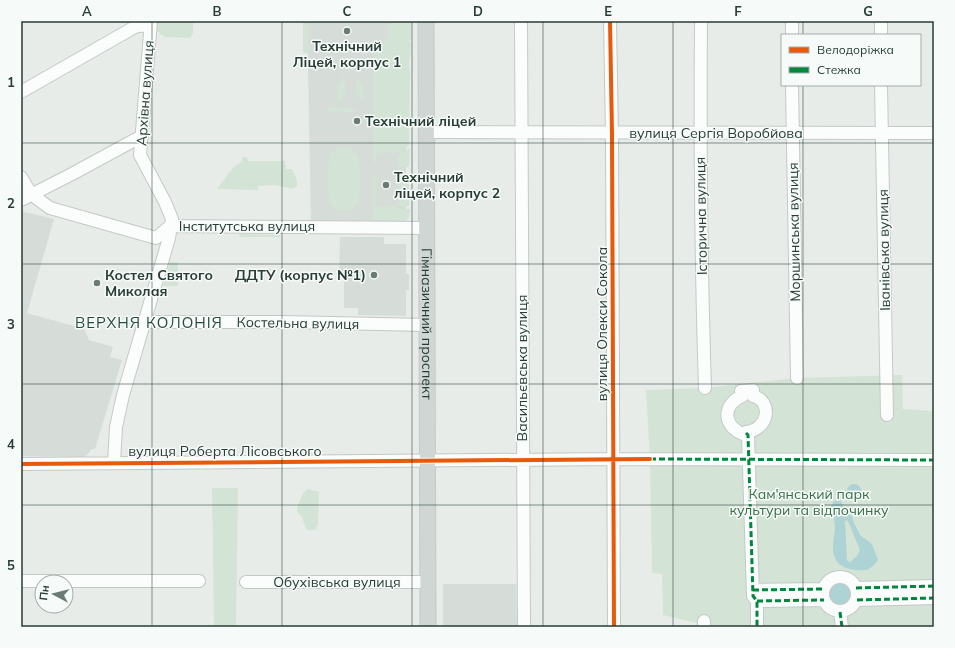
<svg xmlns="http://www.w3.org/2000/svg" width="955" height="648" font-family="Mulish,sans-serif">
  <rect width="100%" height="100%" fill="#e7ece9"/>
  <path fill="#d6ddd9" d="M307,21H406V225L311,221Z
    M21,211L54,219L27,313L84,329L89,340L113,347L110,357L122,360L95,449H92L88,454L83,457L21,456Z
    M340,237H384V244H406V274H409V290H406V316L358,315V308H344V277H339Z
    M443,584H516L517,627H443Z"/>
  <path fill="#d3e3d6" d="M157,21H193V33L190,38L164,37L163,35L159,34L160,32L156,31Z
    M303,21H309L308,22L309,53H303Z
    M388,21H411V39L409,41L411,42L410,60H409V69H410L409,146L398,152L376,153V162H373L374,56H377V46L388,40Z
    M344,61L345,95L337,103L338,85L344,77L342,62Z
    M356,77L363,84V102H362L356,94Z
    M327,107L355,108L354,112L327,111Z
    M342,147C348,147 354,149 357,155C361,161 361,197 357,203C355,208 350,210 345,211C339,211 333,207 330,202C327,194 327,160 331,153C334,150 338,148 342,147Z
    M410,148L409,167H398V155Z
    M243,157H247L248,161H285L286,169H291C295,174 298,179 297,186L292,189L275,185L258,186V190L217,189L232,169L242,161V158Z
    M372,176H376V207L396,206L397,209H410L409,218L406,221L373,220Z
    M399,179H409V191H399Z
    M399,193H410L409,206H399Z
    M239,234L280,235L281,237H240Z
    M170,262H178V286H163Z
    M902,375L903,409L934,411V627H711L710,626L663,615L662,574L652,573L650,459L646,390L705,388L797,378Z
    M212,488H238L236,627H214Z
    M308,489L319,492L318,525L315,530H307L306,529L302,517L297,512C297,505 301,500 303,493Z"/>
  <path fill="#aed3d4" fill-rule="evenodd" d="M847 491a7 7 0 1 1 14 0a7 7 0 1 1-14 0Z
    M838,500L841,501C844,508 844,511 852,516L854,523L860,535L872,544L878,560L873,566L867,570C848,571 832,567 833,545C833,539 835,533 835,527C835,519 832,513 831,506L834,501ZM846,520L848,521L860,550L857,556L850,562L847,560L845,521Z
    M826 594a14 14 0 1 1 28 0a14 14 0 1 1-28 0Z"/>
  <g fill="none" stroke-linecap="round" stroke-linejoin="round">
    <g stroke="#c4c9c6" stroke-width="14">
      <path id="minor" d="M521,21L524,627
        M610,21L612,134L614,627
        M701,21C700,143 701,265 705,388
        M792,21V35
        M881,21V35
        M792,85L797,378
        M881,85L887,415
        M21,92L133,28L138,26L150,25
        M426,132L934,133
        M21,177L31,194L50,208L156,238L170,226L427,228
        M21,200L72,174L142,136
        M144,322H282L428,325
        M753,390V396C773,401 769,430 746,432V435C724,429 720,406 742,396L741,391Z
        M746,433L748,435L753,596L757,601V627
        M114,463L116,427L123,395L169,238L172,219L165,202L140,155L151,21
        M21,464L613,459L934,460
        M823 594a17 17 0 1 1 34 0a17 17 0 1 1-34 0Z
        M21,581H199
        M246,582H428
        M856,588L934,586
        M753,590L823,589
        M857,600L934,598
        M757,601L824,600
        M840,612L842,627
        M704,627V621"/>
    </g>
    <g stroke="#c3cac7" stroke-width="17">
      <g id="major">
        <path id="s1" d="M426,21L428,627"/>
      </g>
    </g>
    <use href="#minor" stroke="#fbfcfc" stroke-width="12"/>
    <use href="#major" stroke="#d0d6d4" stroke-width="15"/>
    <path stroke="#00873e" stroke-width="3" stroke-dasharray="6 3" stroke-linecap="butt" d="M746,433L748,435L753,596L757,601V627
      M650,459L934,460
      M856,588L934,586
      M753,590L823,589
      M857,600L934,598
      M757,601L824,600
      M840,612L842,627"/>
    <g stroke="#f6faf8" stroke-width="6">
      <path id="cycleway" d="M610,21L612,134L614,627
        M21,464L650,459"/>
    </g>
    <use href="#cycleway" stroke="#e8590c" stroke-width="4"/>
  </g>
  <path fill="none" stroke="#273d35" stroke-width="1" stroke-opacity="0.55" d="M152,21V627M282,21V627M412,21V627M543,21V627M673,21V627M803,21V35M803,85V627M21,143H934M21,264H934M21,384H934M21,505H934"/>
  <g fill="#6a7a74" stroke="#f6faf8" stroke-width="1.5">
    <circle cx="347" cy="31" r="4"/>
    <circle cx="357" cy="121" r="4"/>
    <circle cx="386" cy="185" r="4"/>
    <circle cx="374" cy="275" r="4"/>
    <circle cx="97" cy="283" r="4"/>
  </g>
  <g text-anchor="middle" stroke-width="3" stroke-linejoin="round" paint-order="stroke">
    <g font-size="14" font-weight="bold" fill="#273d35" stroke="#f6faf8" text-anchor="start">
      <text x="347" y="51" text-anchor="middle">Технічний<tspan x="347" dy="16">Ліцей, корпус 1</tspan></text>
      <text x="365" y="126">Технічний ліцей</text>
      <text x="394" y="182">Технічний<tspan x="394" dy="16">ліцей, корпус 2</tspan></text>
      <text x="105" y="280">Костел Святого<tspan x="105" dy="16">Миколая</tspan></text>
      <text x="366" y="280" text-anchor="end">ДДТУ (корпус №1)</text>
    </g>
    <g font-size="14" fill="#273d35" stroke="#f6faf8">
      <text transform="translate(145 93) rotate(-86)" y="5">Архівна вулиця</text>
      <text x="716" y="138">вулиця Сергія Воробйова</text>
      <text transform="translate(701 216) rotate(-91)" y="5">Історична вулиця</text>
      <text x="247" y="231">Інститутська вулиця</text>
      <text transform="translate(794 232) rotate(-91)" y="5">Моршинська вулиця</text>
      <text transform="translate(884 250) rotate(-91)" y="5">Іванівська вулиця</text>
      <text transform="translate(298 323) rotate(1)" y="5">Костельна вулиця</text>
      <text dy="5" stroke="none"><textPath href="#s1" startOffset="303">Гімназичний проспект</textPath></text>
      <text transform="translate(602 324) rotate(-90)" y="5">вулиця Олекси Сокола</text>
      <text transform="translate(522 368) rotate(-90)" y="5">Васильєвська вулиця</text>
      <text x="225" y="456">вулиця Роберта Лісовського</text>
      <text x="337" y="587">Обухівська вулиця</text>
    </g>
    <g font-size="14" fill="#366f46" stroke="#f6faf8">
      <text x="809" y="499">Кам'янський парк<tspan x="809" dy="16">культури та відпочинку</tspan></text>
    </g>
    <g font-size="15" letter-spacing="1" fill="#254d3f" stroke="#f6faf8">
      <text x="149" y="328">ВЕРХНЯ КОЛОНІЯ</text>
    </g>
  </g>
  <rect width="955" height="648" fill="none" stroke="#f6faf8" stroke-width="44"/>
  <rect x="781" y="34" width="140" height="52" fill="#f6faf8" stroke="#a3aeaa"/>
  <rect x="789" y="47" width="20" height="6" fill="#e8590c" stroke="#a3aeaa"/>
  <text x="817" y="54" font-size="12" fill="#273d35">Велодоріжка</text>
  <rect x="789" y="67" width="20" height="6" fill="#00873e" stroke="#a3aeaa"/>
  <text x="817" y="74" font-size="12" fill="#273d35">Стежка</text>
  <g transform="translate(54 594) rotate(277)"><circle r="19" fill="#f6faf8" stroke="#a3aeaa"/>
  <path d="M0-3L7 15L0 10L-7 15Z" fill="#6a7a74"/>
  <text y="-6" font-size="11" font-weight="bold" text-anchor="middle" fill="#273d35">Пн</text>
  </g>
  <rect x="22" y="22" width="911" height="604" fill="none" stroke="#273d35" stroke-width="1.5"/>
  <g font-size="13" text-anchor="middle" font-weight="bold" fill="#273d35">
    <text x="87" y="16">A</text>
    <text x="217" y="16">B</text>
    <text x="347" y="16">C</text>
    <text x="478" y="16">D</text>
    <text x="608" y="16">E</text>
    <text x="738" y="16">F</text>
    <text x="868" y="16">G</text>
    <text x="11" y="87">1</text>
    <text x="11" y="208">2</text>
    <text x="11" y="329">3</text>
    <text x="11" y="449">4</text>
    <text x="11" y="570">5</text>
  </g>
</svg>
